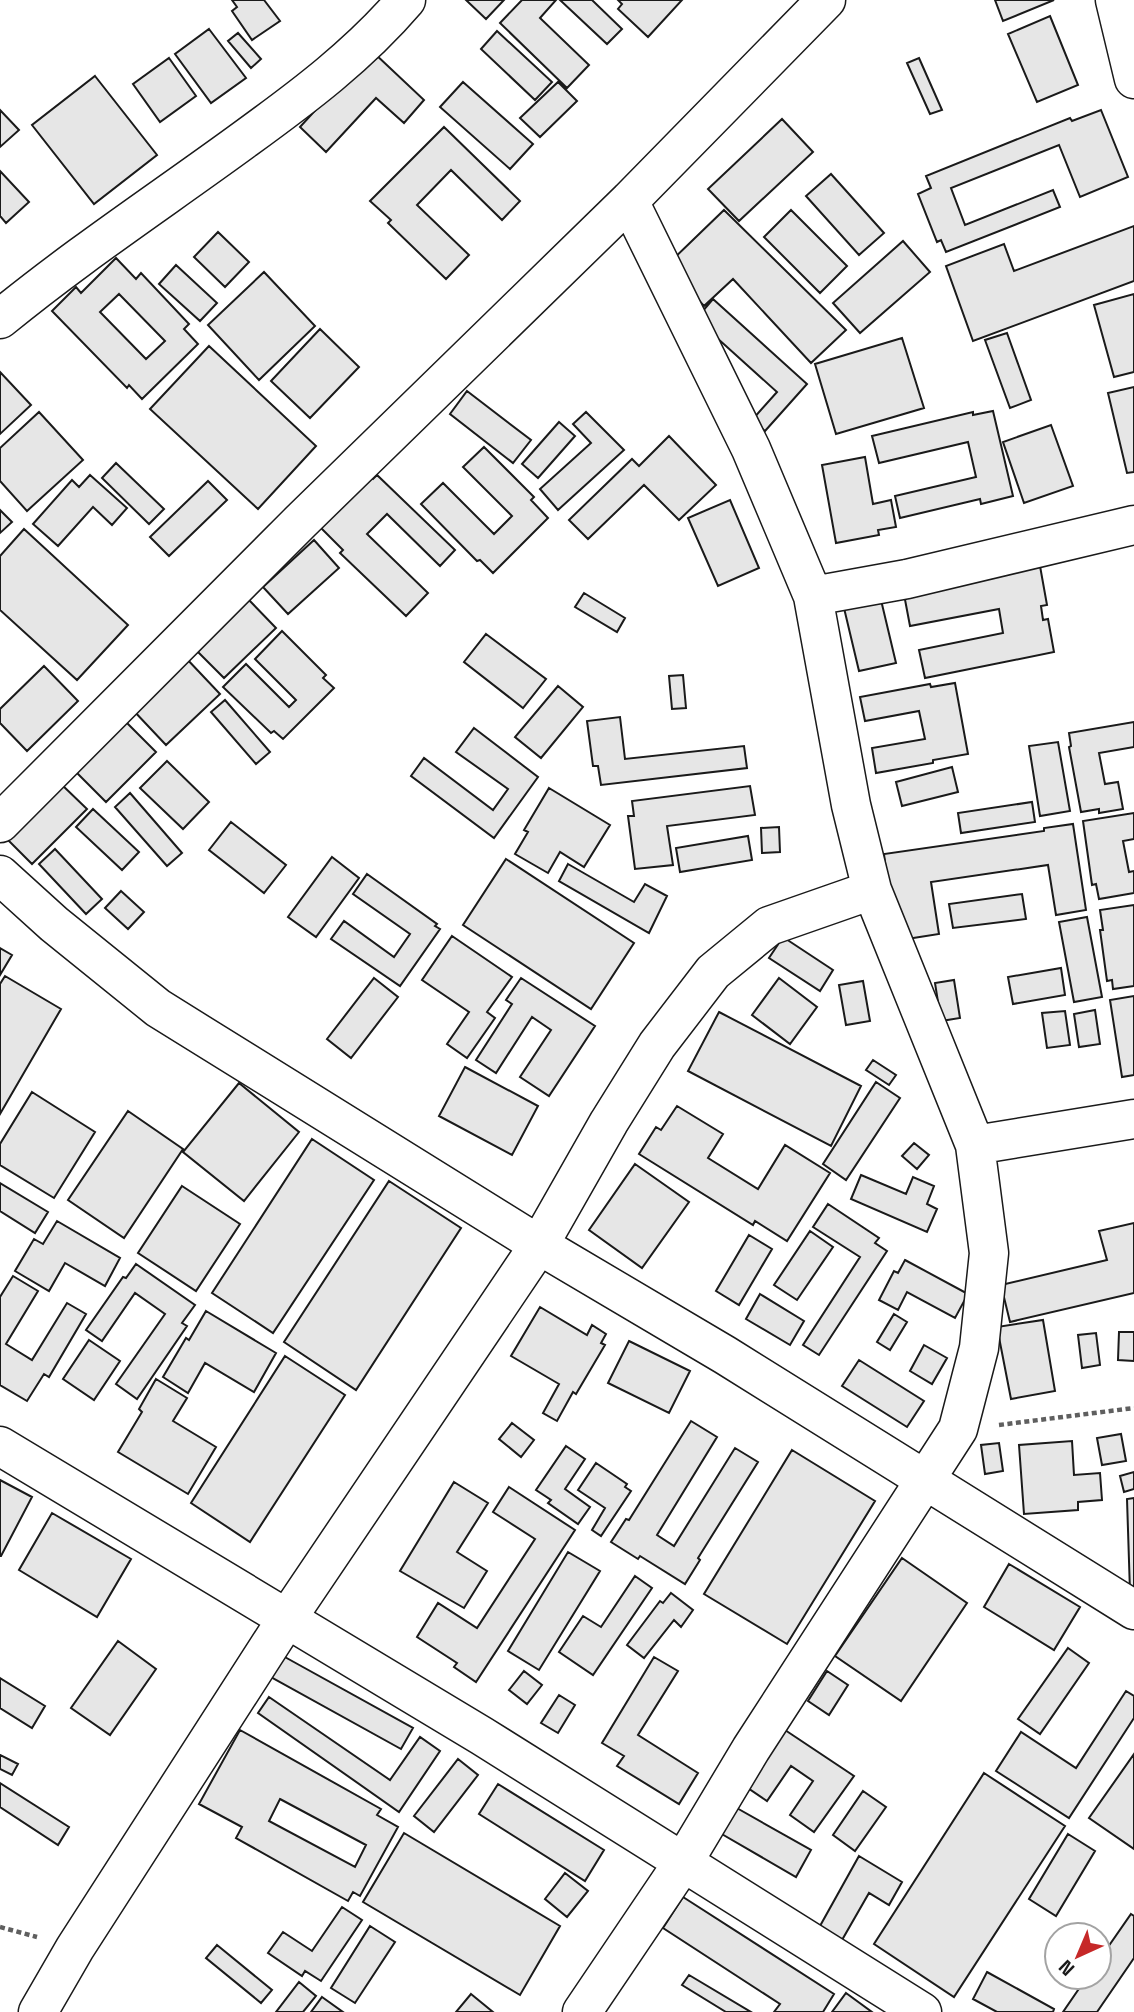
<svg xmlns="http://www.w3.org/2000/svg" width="1134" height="2012" font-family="'Space Grotesk',sans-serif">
  <rect width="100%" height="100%" fill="#fff"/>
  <path fill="#e6e6e6" stroke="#1a1a1a" stroke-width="2" fill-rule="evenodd" d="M232,0H264L280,21L252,40L232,11L237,7Z
    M466,0H504L486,19Z
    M522,0H556L540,18L589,65L567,88L500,23Z
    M560,0H592L622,29L607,44Z
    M618,0H682L648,37L618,9L622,4Z
    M995,0H1054L1003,21Z
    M1050,16L1078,85L1037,102L1008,34Z
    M209,29L246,78L211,103L175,54Z
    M497,31L552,82L535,100L481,49Z
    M238,33L261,59L251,68L228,41Z
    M373,52L424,100L404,123L376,98L326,152L300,127L353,69Z
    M169,58L196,96L160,122L133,84Z
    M919,58L942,110L930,114L907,63Z
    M95,76L157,155L94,204L32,125Z
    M463,82L533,144L510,169L440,107Z
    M558,82L577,101L540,137L520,118Z
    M0,110L19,130L0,147Z
    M1101,110L1128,177L1080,197L1059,145L951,188L965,225L1053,190L1060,207L946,252L941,240L937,242L918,194L931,188L926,176L1070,118L1072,121Z
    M782,119L813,152L739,221L708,189Z
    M444,127L520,201L502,220L451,170L417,205L469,255L446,279L388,223L391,220L370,201Z
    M0,171L29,202L6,223L0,216Z
    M831,174L884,233L859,255L806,196Z
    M724,210L846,330L811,363L733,279L704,306L667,265Z
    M791,210L847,266L820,293L764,237Z
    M1134,226V281L973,341L946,266L1004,244L1014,271Z
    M218,232L249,262L225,287L194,257Z
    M903,241L930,272L860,333L833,303Z
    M116,258L136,279L141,273L189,324L184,329L198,344L142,399L129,385L127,388L52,311L76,287L81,293ZM119,294L165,341L146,359L100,312Z
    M176,265L217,303L200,321L159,284Z
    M264,272L315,326L259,380L208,325Z
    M1134,294V372L1114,377L1094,305Z
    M713,299L807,384L765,431L752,420L777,392L696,319Z
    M320,329L359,367L310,418L271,381Z
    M1007,333L1031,400L1010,408L985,340Z
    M902,338L924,408L836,434L815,364Z
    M209,346L316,446L258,509L150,409Z
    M0,372L31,405L0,434Z
    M1134,387V472L1127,473L1108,393Z
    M467,391L531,440L513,463L450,414Z
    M993,411L1013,496L981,504L980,499L900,518L895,496L976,477L968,442L879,463L872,436L973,412V415Z
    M39,412L83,460L27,511L0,481V448Z
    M586,412L624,450L558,510L540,489L591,443L573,424Z
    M559,422L575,436L538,478L522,464Z
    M1051,425L1073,486L1024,503L1003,442Z
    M669,436L716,485L679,520L644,485L588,539L569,520L632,459L639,466Z
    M484,447L534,497L531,500L548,518L493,573L480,560L477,561L421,504L443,483L494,534L512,516L463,467Z
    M865,457L873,504L891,500L896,527L878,530L879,535L836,543L822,465Z
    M116,463L164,509L149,524L102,478Z
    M90,475L127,508L112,525L93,507L58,546L33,524L72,480L79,487Z
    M368,475L373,479L377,475L455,550L440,566L387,514L367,534L428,593L406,616L340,553L343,550L319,526Z
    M208,481L227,500L169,556L150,537Z
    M730,500L759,568L718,586L688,518Z
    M0,510L12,522L0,533Z
    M24,529L128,625L77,680L0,610V556Z
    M314,540L339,568L288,614L263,587Z
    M1040,566L1047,605L1041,606L1043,620L1048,619L1054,652L925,678L919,650L1003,633L999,609L910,626L903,589Z
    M584,593L625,618L617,632L575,607Z
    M248,599L276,628L224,678L195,649Z
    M881,600L896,663L859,671L844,608Z
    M282,631L326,675L323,678L334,688L283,739L274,731L271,733L223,687L246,664L289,707L296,700L255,659Z
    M486,634L546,679L523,708L464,662Z
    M185,657L220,694L166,745L132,709Z
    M44,666L78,701L27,751L0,723V709Z
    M683,675L686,708L672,709L669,676Z
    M955,683L968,754L933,760V763L876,773L872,748L925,739L919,711L865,721L860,697L930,684L931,687Z
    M558,686L583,707L541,758L515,737Z
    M225,700L270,752L256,764L211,712Z
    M620,717L625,759L744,746L747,768L601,785L598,766H593L587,721Z
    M124,720L156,752L106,802L74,770Z
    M1134,722V747L1099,753L1105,784L1118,782L1123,809L1099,813V809L1081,812L1069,747L1071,746L1069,733Z
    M474,728L538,777L494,838L411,776L424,758L493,810L508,789L456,752Z
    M1058,742L1070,811L1040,816L1029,746Z
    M167,761L209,802L183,829L140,788Z
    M952,767L958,792L902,806L896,782Z
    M60,783L87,809L32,864L6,838Z
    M750,786L755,815L667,826L673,865L635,869L628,816H634L632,801Z
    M549,788L610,825L584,867L560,852L548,873L515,854L528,832L524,830Z
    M130,793L182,853L167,866L115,807Z
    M1032,802L1035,822L961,833L958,813Z
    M93,809L139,852L122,870L76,827Z
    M1134,813V839L1123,841L1129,872L1134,871V893L1099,899L1096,884L1092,885L1083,821Z
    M231,822L286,865L264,893L209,850Z
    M1073,824L1086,910L1056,915L1048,865L931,882L939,934L894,941L884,854L1044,831V828Z
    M779,827L780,852L762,853L761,828Z
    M748,836L752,860L680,872L676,848Z
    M55,849L102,899L86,914L39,864Z
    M332,857L359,878L316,937L288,917Z
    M506,859L634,943L591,1009L463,925Z
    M568,864L634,902L645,884L667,896L649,933L559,881Z
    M367,874L437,924L435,926L440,929L400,986L331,939L344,921L394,957L410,934L353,894Z
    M121,891L144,912L128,929L105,908Z
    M1022,894L1026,919L953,928L949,904Z
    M1134,905V986L1113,989L1112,980L1107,981L1100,930H1103L1100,910Z
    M1087,917L1102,997L1074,1002L1059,922Z
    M452,936L512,977L487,1012L495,1018L467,1058L447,1044L469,1012L422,980Z
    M783,937L833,970L820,991L769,958Z
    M0,948L12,955L0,975Z
    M1061,968L1065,995L1013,1004L1008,977Z
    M5,976L61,1009L0,1114V984Z
    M374,978L398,997L351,1058L327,1039Z
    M521,978L595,1026L549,1096L520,1077L551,1030L532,1017L496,1073L476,1060L512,1004L506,1000Z
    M779,978L817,1007L790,1044L752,1015Z
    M954,980L960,1018L941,1021L935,983Z
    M863,981L870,1021L846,1025L839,985Z
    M1134,996V1075L1122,1077L1110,1000Z
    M1095,1010L1100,1044L1079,1047L1074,1014Z
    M1065,1011L1070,1045L1047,1048L1042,1013Z
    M719,1012L861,1086L831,1146L688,1071Z
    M873,1060L896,1075L889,1085L866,1070Z
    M465,1067L538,1106L512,1155L439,1116Z
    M876,1082L900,1098L846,1180L823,1164Z
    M239,1083L299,1132L244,1201L183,1152Z
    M32,1092L95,1132L54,1198L0,1165V1144Z
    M677,1106L723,1134L708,1158L758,1189L785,1145L830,1173L787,1241L755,1221L753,1225L639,1154L656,1127L661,1130Z
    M128,1111L183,1149L124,1238L68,1200Z
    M312,1139L374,1180L273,1333L212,1293Z
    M914,1143L929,1155L917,1169L902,1156Z
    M635,1164L689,1202L642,1268L589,1230Z
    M861,1175L906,1194L913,1177L934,1186L927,1204L937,1209L927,1232L851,1199Z
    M389,1181L461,1228L356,1390L284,1342Z
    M0,1183L48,1212L35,1233L0,1211Z
    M182,1186L240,1224L196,1291L138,1253Z
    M828,1204L879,1238L875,1243L887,1251L819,1355L803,1345L860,1257L813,1227Z
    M57,1221L120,1258L105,1286L65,1263L49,1291L15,1271L34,1239L43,1244Z
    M1134,1223V1293L1010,1322L1001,1285L1107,1260L1099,1231Z
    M810,1231L833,1247L797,1300L774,1285Z
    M749,1235L772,1249L739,1305L716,1291Z
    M905,1260L968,1294L955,1318L907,1292L898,1310L879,1300L894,1271L898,1273Z
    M136,1264L195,1305L182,1323L187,1326L137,1399L116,1384L165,1314L135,1293L102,1341L86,1330L123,1277L126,1278Z
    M13,1276L38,1291L6,1344L32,1360L67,1303L86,1314L49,1377L44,1374L27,1401L0,1385V1297Z
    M760,1294L804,1321L790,1345L746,1319Z
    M540,1307L587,1335L592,1325L606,1334L601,1343L605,1345L576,1394L573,1392L557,1421L543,1413L559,1384L511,1356Z
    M206,1311L276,1353L254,1392L205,1363L188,1393L163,1377L186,1338L189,1340Z
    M894,1314L907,1322L890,1350L877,1342Z
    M1043,1320L1055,1391L1011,1399L997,1327Z
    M1119,1332H1134V1361L1118,1360Z
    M1096,1333L1100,1365L1082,1368L1078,1335Z
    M89,1340L120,1361L94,1400L63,1379Z
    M629,1341L690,1371L669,1413L608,1383Z
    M924,1345L947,1358L932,1384L910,1371Z
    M285,1356L345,1395L250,1542L191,1503Z
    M859,1360L924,1401L907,1427L842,1386Z
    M156,1379L187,1398L173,1421L216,1447L188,1494L118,1452L142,1412L139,1409Z
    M691,1421L717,1437L657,1535L674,1546L735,1448L758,1462L698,1558L700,1560L685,1584L640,1556L638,1559L611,1542L626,1519L629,1520Z
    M512,1423L534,1440L521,1457L499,1439Z
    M1121,1434L1126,1461L1102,1465L1097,1438Z
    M1072,1441L1074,1475L1100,1473L1102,1500L1078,1502V1510L1024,1514L1019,1445Z
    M999,1443L1003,1471L985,1474L981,1445Z
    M566,1446L585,1459L565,1489L590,1507L578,1524L548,1503L551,1500L536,1490Z
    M792,1450L875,1501L787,1644L704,1594Z
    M596,1463L627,1484L625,1487L631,1491L601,1536L592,1530L605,1508L578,1490Z
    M1134,1472V1489L1124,1492L1120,1476Z
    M0,1480L32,1497L1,1556H0Z
    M454,1482L488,1503L457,1552L487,1571L464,1608L400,1571Z
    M509,1487L575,1530L476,1682L454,1667L457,1663L417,1637L438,1603L477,1628L535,1539L493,1512Z
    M1134,1498V1591L1130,1592L1127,1499Z
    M52,1513L131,1559L97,1617L19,1570Z
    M568,1552L600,1571L539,1670L508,1651Z
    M902,1558L967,1603L901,1701L835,1656Z
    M1009,1564L1080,1607L1054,1650L984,1607Z
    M635,1576L652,1588L593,1675L559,1652L583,1616L601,1627Z
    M671,1593L693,1610L681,1627L674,1620L644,1658L627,1645L660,1601L663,1603Z
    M118,1641L156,1669L110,1735L71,1708Z
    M1068,1648L1089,1663L1040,1734L1018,1719Z
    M283,1656L413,1728L401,1749L271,1677Z
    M654,1657L678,1671L638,1735L698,1773L679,1804L617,1766L624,1756L602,1743Z
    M524,1671L542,1685L527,1704L509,1690Z
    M827,1671L848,1685L829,1715L808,1701Z
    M0,1678L45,1706L32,1728L0,1708Z
    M1126,1691L1134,1696V1718L1069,1818L996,1771L1021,1732L1076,1768Z
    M559,1695L575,1705L558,1733L541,1723Z
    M269,1697L390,1780L420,1737L440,1751L399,1812L258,1713Z
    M240,1730L381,1809L377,1815L398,1827L360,1896L353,1892L348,1901L236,1838L242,1827L199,1804ZM280,1799L366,1845L355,1867L269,1821Z
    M785,1730L854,1776L814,1832L790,1815L813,1781L791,1766L767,1801L742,1784Z
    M1134,1754V1849L1089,1818Z
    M0,1755L18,1764L12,1775L0,1769Z
    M458,1759L478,1775L434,1832L414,1816Z
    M984,1773L1065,1826L954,1997L874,1944Z
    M0,1783L69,1827L58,1845L0,1807Z
    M498,1784L604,1850L585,1881L479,1814Z
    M863,1791L886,1807L855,1851L833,1835Z
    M735,1807L811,1850L796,1877L720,1833Z
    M404,1833L560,1926L520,1995L363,1902Z
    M1068,1834L1095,1851L1056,1916L1029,1899Z
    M859,1856L902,1882L889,1905L869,1893L842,1940L820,1926Z
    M565,1873L588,1891L567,1917L545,1899Z
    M683,1897L834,1994L823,2012H774L780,2004L663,1928Z
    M342,1907L362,1920L321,1981L305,1971L302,1976L268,1953L283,1932L312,1951Z
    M1131,1914L1134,1916V1958L1097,2012H1063L1087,1977H1099V1960Z
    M370,1926L395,1942L355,2003L331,1988Z
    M217,1945L272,1990L261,2003L206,1958Z
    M987,1972L1054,2009L1053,2012H997L973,1999Z
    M689,1975L751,2012H726L682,1985Z
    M299,1982L316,1996L303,2012H276Z
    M846,1993L872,2012H832Z
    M471,1994L493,2012H456Z
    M322,1997L343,2012H311Z"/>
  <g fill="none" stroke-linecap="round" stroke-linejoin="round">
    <g stroke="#1a1a1a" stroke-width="41">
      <path id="minor" d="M1115,0L1134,79
        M0,319C78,255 163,199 245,139C303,97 359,55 406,0
        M813,596L907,579L1134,525
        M0,823L300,522L629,201L826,0
        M0,875L54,924L158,1008L539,1245L725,1355L1134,1610
        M975,1145L1134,1119
        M0,1446L482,1736L922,2012
        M38,2012L75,1948L288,1617L539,1245L609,1122L657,1045L713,972L769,926L872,890
        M582,2012L684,1861L751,1749L958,1429L979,1348L989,1253L975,1145L872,890L851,805L813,596L751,449L629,201"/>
    </g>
    <path stroke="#5f5f5f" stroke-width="4.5" stroke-dasharray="5 3.5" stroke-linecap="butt" d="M999,1425L1134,1408
      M0,1927L37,1937"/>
    <use href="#minor" stroke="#fff" stroke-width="38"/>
  </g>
  <g transform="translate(1078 1956) rotate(224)"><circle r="33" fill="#ffffff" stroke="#a3a3a3" stroke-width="2"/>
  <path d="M0-5L12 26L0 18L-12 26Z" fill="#c62828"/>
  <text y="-10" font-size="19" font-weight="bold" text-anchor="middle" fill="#1a1a1a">N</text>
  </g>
</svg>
